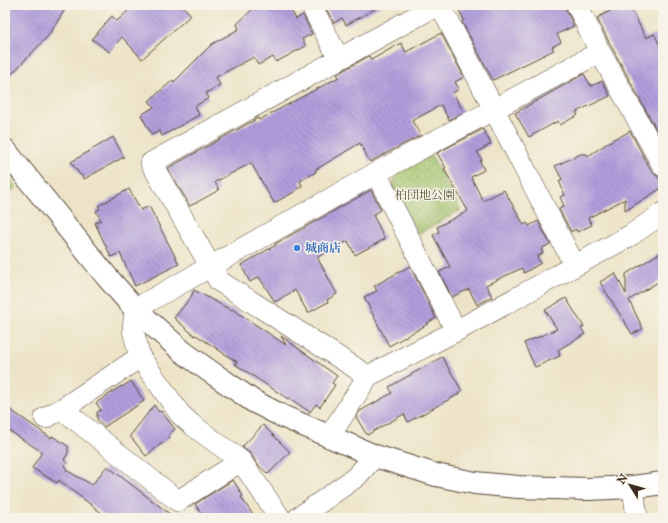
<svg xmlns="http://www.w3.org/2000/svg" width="668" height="523" font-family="'IM FELL Great Primer','Noto Serif JP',serif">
  <defs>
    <pattern id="grass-dots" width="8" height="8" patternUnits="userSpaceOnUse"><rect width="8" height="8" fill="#a1c26b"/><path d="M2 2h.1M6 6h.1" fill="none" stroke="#849e57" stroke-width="1.8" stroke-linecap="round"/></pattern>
    <pattern id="building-back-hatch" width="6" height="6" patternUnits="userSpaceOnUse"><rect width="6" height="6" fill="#b09edc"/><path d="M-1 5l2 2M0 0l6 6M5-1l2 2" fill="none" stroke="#9081b2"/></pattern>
  </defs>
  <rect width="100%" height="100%" fill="#f7f3e8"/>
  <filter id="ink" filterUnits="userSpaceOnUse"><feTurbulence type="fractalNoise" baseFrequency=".025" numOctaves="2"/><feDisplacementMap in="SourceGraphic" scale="8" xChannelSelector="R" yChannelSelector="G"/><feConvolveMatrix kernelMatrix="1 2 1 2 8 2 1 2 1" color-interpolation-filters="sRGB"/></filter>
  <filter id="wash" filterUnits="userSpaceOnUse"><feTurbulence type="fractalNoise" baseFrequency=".012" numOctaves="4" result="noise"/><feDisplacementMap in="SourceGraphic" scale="16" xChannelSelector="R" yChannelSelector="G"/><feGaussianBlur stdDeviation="0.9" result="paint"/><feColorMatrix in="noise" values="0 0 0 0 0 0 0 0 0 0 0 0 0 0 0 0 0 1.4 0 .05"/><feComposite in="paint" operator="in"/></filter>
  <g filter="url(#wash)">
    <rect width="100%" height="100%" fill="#ede4c8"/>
    <path fill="url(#grass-dots)" stroke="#6e7644" d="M431,155L461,210L418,234L392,186L398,172Z
      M5,171L16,188L5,196Z"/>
    <g id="blocks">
      <path fill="url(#building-back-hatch)" d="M5,5H68L48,36L5,81Z
        M134,5H182L191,15L142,59L122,37L109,52L92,39L112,16L117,21Z
        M257,5H288L296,19L303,15L312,34L302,39L306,46L276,62L273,57L258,65L254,57L216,77L220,85L206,93L209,98L195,106L199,115L162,136L159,131L152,135L141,115L154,107L149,101L173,80L174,82L212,44L239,29L237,24Z
        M324,5H382L346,25L342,18L334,23Z
        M470,5H564L574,26L557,34L561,42L552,47L554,50L493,80L462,22L464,20L459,10Z
        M621,5H629L646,38L654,34L663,51V137L661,138L611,46L597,18Z
        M441,33L464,77L455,82L459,89L453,93L464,112L449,120L441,105L412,121L421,135L370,162L360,143L315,170L316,172L300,181L302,186L296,190V191L274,203L251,163L215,182L219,190L190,206L168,168L258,118L259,120L339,77L337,74L369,56L371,60L401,43L406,52Z
        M584,74L591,86L602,81L610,96L576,112L578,115L560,125L558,121L529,137L515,113Z
        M483,129L491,144L477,152L482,160L480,161L484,170L471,177L483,201L504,190L524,225L527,223L529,226L538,221L550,244L541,249L543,253L537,257L541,263L524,273L522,268L486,285L492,297L477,305L469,289L452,297L439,272L450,267L433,235L439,232L437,227L468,211L444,169L446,168L437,153Z
        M630,131L652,172L658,177L663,184V187L625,211V199L588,218L592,225L577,232L576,229L571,232L559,209L564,206L560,197L565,195L559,181L562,179L555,166L581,154H587L588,156L617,137L618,138Z
        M113,137L124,157L84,179L81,175H80L71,162Z
        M129,189L141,210L149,206L179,264L135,286L120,253L111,257L95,223L101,220L96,211L100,209L98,206Z
        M371,190L381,210L373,215L385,239L355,255L348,241L318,257V259L337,294L327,300L328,302L308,313L295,290L275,302L259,277L250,282L241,265L276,245L275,244Z
        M663,251V279L629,300L643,329L632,334L600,282L615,273L626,294V274Z
        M410,266L436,318L427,323L428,324L389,346L364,297L377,291L374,286Z
        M194,290L231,310L232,309L286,345L281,336L337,376L332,383L335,385L320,407L316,404L310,412L289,398L288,399L235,364L237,362L196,335L195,336L174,318L191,297Z
        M566,298L584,327L581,328L585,334L558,350L560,356L535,367L524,343L557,329L545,310Z
        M442,357L462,391L458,393L459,394L408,422L404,414L367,435L356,417L360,411L392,393L389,387Z
        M131,381L144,401L104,427L97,419V412L101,410L96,403L121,386L122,387Z
        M154,405L159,412L161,411L175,429L168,435L170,437L146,456L130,436Z
        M5,406L51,438L52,436L68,446V453L64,460L67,462L64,466L67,468L66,470L92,485L107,466L175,518H108L59,480L57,483L32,468L42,452L5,428Z
        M263,425L290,452L268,474L257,464L251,454L242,447Z
        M233,480L243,496L241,497L255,518H204L195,504Z"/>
    </g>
  </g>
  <g filter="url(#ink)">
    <use href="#blocks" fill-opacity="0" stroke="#564638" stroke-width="1"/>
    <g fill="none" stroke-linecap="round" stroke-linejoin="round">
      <g stroke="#564638" stroke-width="22">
        <path id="minor" d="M440,5L575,266
          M577,5L600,52L663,166
          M312,7L339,59
          M376,173L456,331
          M368,376L219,281L151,163L437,5
          M62,409L178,501L241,461
          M45,418L62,409L140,357
          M329,437L368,376L456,331L631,235L663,213
          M633,487L637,518
          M280,518L241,461L191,424L180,414L140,357L133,330L135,309L376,173L600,52
          M298,518L356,477L375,456"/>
      </g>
      <g stroke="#564638" stroke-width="24">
        <path id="tertiary" d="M5,150L107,277L135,309L183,352L208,370L253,401L282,416L375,456L436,475L475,483L518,487L588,489L633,487L663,483"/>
      </g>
      <use href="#minor" stroke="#fff" stroke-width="21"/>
      <use href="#tertiary" stroke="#fff" stroke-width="22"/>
    </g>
  </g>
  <circle fill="#3f7fe0" stroke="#f7f3e8" stroke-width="1.5" cx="297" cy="248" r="4"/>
  <g text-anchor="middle" stroke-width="3" stroke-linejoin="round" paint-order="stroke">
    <g font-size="12" fill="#5a5835" stroke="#f7f3e8">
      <text x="425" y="199">柏団地公園</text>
    </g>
    <g font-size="12" font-weight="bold" fill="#366cbe" stroke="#f7f3e8" text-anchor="start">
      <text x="305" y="252">城商店</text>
    </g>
  </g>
  <rect width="668" height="523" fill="none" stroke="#f7f3e8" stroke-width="20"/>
  <g transform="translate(630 485) rotate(307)" stroke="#f7f3e8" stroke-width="3" paint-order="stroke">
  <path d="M0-3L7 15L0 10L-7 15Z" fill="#3b2a1e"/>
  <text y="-6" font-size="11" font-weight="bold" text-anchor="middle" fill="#3b2a1e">N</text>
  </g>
</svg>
